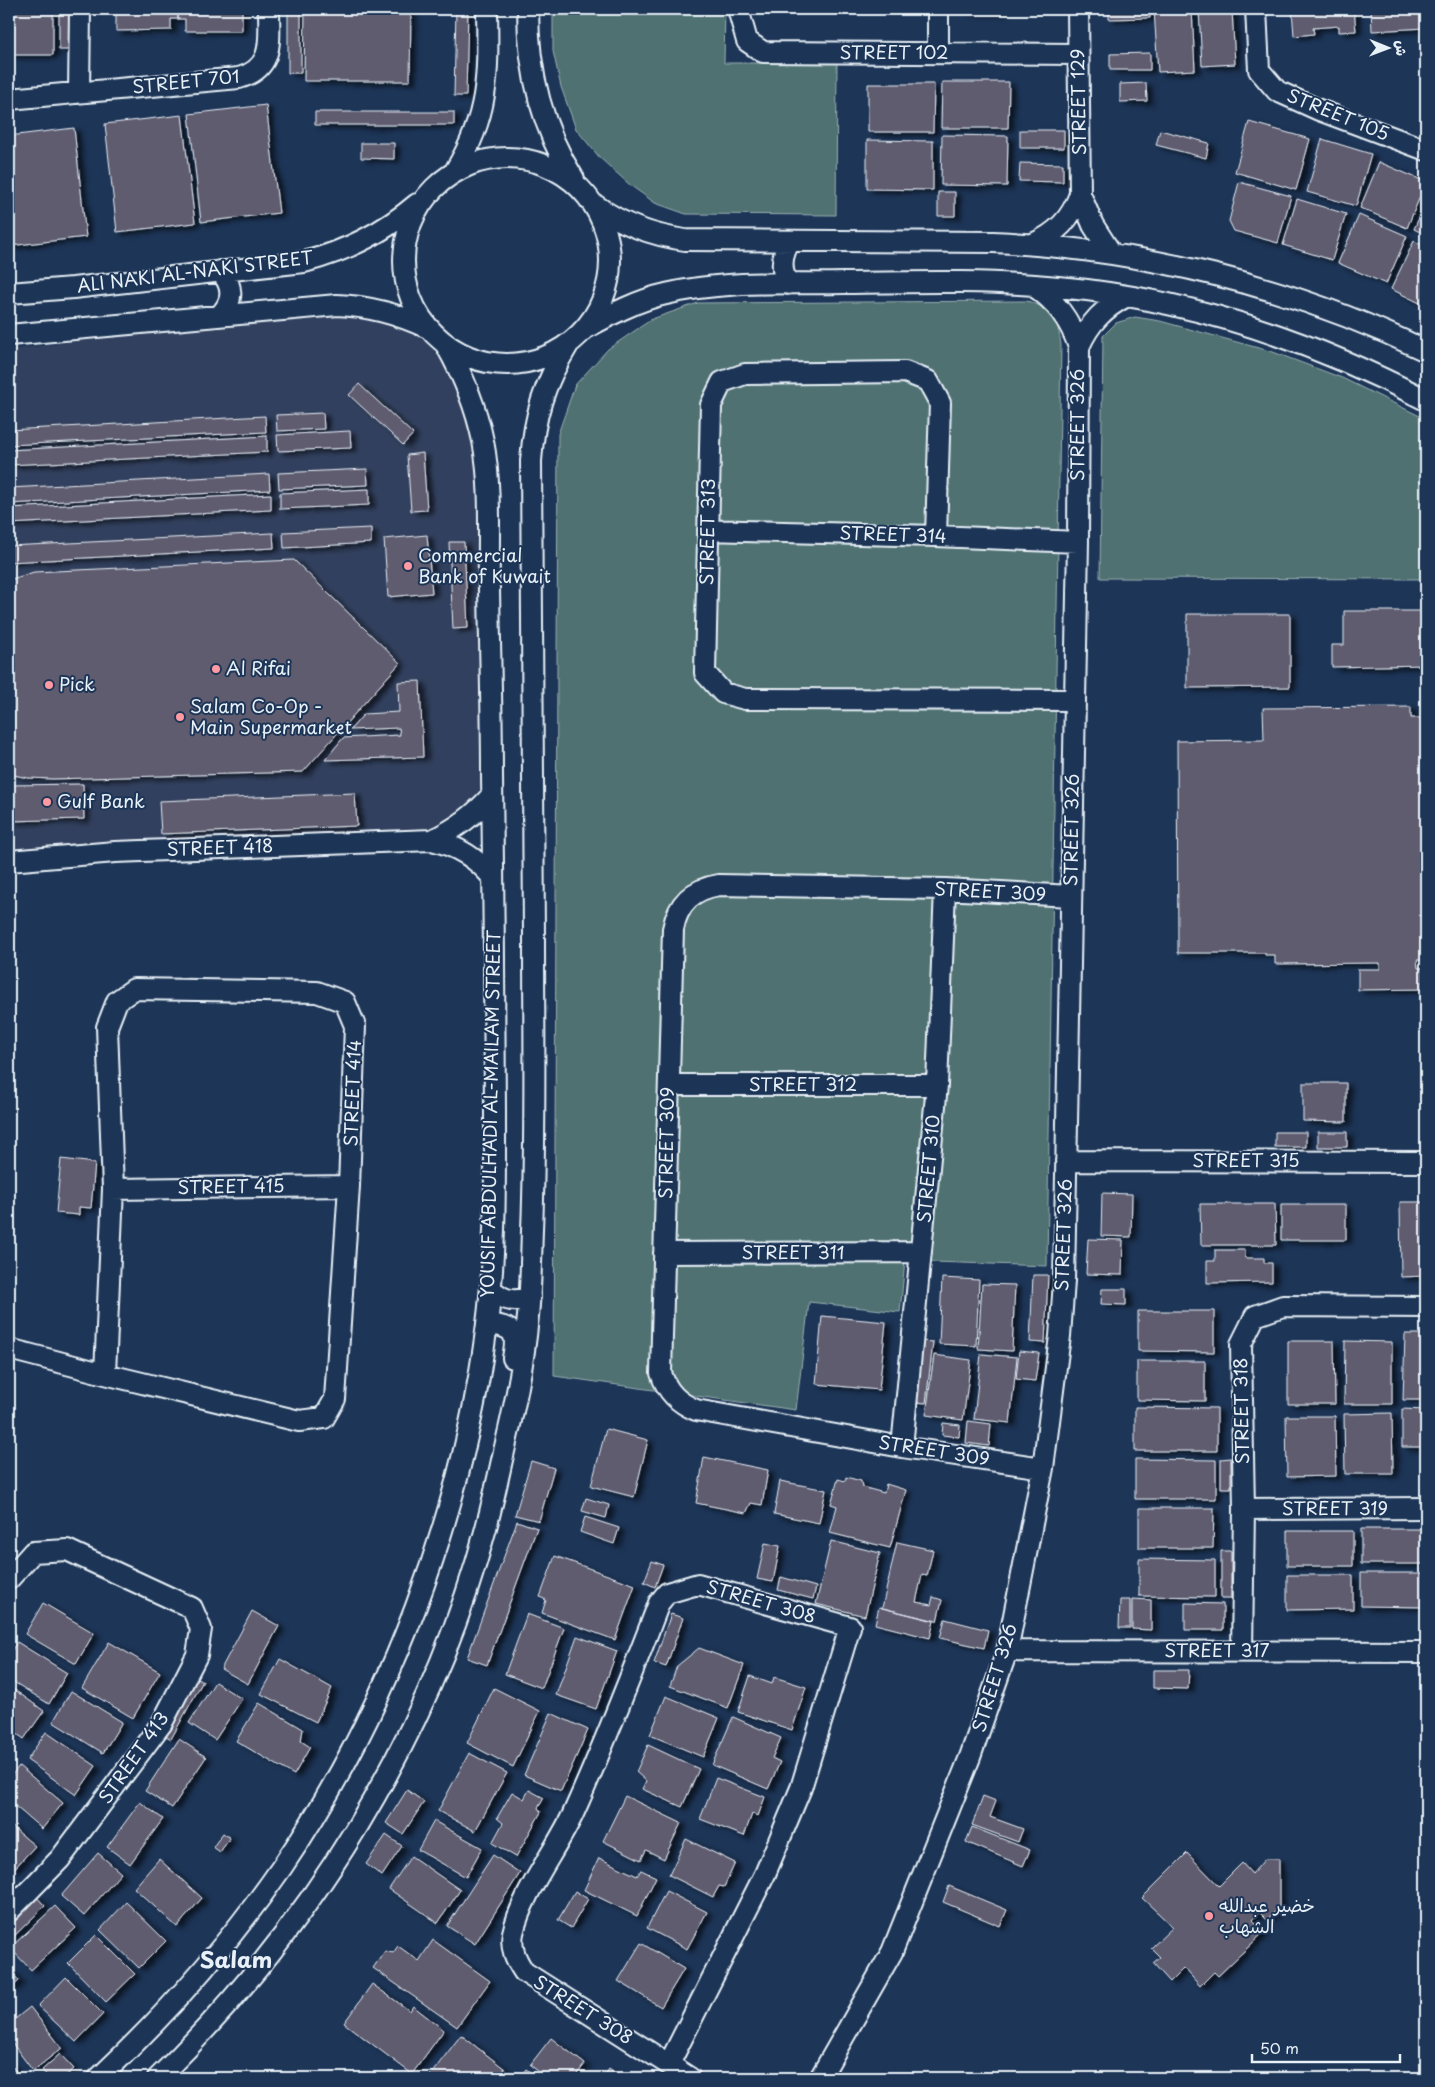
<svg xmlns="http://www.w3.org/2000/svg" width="1435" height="2087" font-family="'Playpen Sans','Playpen Sans Arabic',sans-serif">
  <defs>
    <filter id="shadow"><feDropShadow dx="5.5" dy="3" stdDeviation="2.5" flood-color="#0009"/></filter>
  </defs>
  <rect width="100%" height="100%" fill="#1d3557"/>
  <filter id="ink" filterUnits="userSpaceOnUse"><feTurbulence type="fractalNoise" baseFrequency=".02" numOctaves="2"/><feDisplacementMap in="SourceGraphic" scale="10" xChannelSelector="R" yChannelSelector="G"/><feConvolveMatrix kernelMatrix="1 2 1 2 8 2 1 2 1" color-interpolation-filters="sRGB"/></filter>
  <g filter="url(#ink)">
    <path fill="#31405e" d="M342,307L392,319L431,346L455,382L468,417L475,450L477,515L480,784L478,798L439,829L389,830L9,860V350Z"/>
    <path fill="#4f7171" stroke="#9cb1b4" d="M553,9H725L724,63H837L836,215L686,214L655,203L630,185L600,158L576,129L561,87L553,51Z
      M1027,301C1053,309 1058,320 1061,345L1047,1266L905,1261L900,1312L809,1302L796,1410L554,1376L558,434L575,385L608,349L652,319L698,303Z
      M1135,317L1160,321L1273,352L1342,378L1426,419V579L1100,578L1103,336L1116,323Z"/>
    <path fill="#605b70" stroke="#e8f1f8" filter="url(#shadow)" d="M9,9H53V55H9Z
      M59,9H70V50H59Z
      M116,9H178V19H171V30L116,31Z
      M178,9H242V31H185V19H178Z
      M288,9H301V73H288Z
      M305,9H411L410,81H304Z
      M456,9H468L466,96H454Z
      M967,9H1001V12H967Z
      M1109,9H1150V18L1109,19Z
      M1154,9H1192L1195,70L1158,72Z
      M1199,9H1232L1235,64L1202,66Z
      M1292,9H1354L1356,31L1339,32V26L1313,28L1314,34L1294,36Z
      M1371,9H1425L1426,28L1372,31Z
      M1150,53V70H1110V54Z
      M942,82H1009L1008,128H941Z
      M1146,83L1147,101L1120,102V84Z
      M868,84H934L933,132H868Z
      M266,105L279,213L201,222L189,114Z
      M315,112H454V125H315Z
      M182,115L195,223L117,232L105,124Z
      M1249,122L1310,139L1296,190L1235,172Z
      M74,128L86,237L9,246V136Z
      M1020,130H1064V148H1020Z
      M1160,130L1209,143L1206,158L1156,145Z
      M942,135L1008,136L1007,186L941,185Z
      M1322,139L1371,154L1356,206L1307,192Z
      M867,140L933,141V190L867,189Z
      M361,143H394V159L361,158Z
      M1379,162L1426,182L1407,228L1360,208Z
      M1020,163L1063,164V182L1019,181Z
      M1239,182L1291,196L1278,243L1234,231L1229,221Z
      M938,192H955V216H938Z
      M1297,199L1346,214L1332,260L1283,245Z
      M1426,203V235L1414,229Z
      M1359,215L1407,236L1386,284L1338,263Z
      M1414,241L1426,247V306L1391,289Z
      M359,384L413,434L403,445L349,395Z
      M323,413L324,429L277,431L276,415Z
      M265,416L266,432L9,445V430Z
      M350,431L351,448L278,451L277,435Z
      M267,436V452L9,465V450Z
      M423,453L427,510L411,511L407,455Z
      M367,469L368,485L279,489L278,473Z
      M269,474L270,490L9,504V488Z
      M369,489V505L280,509V493Z
      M271,494V510L9,524V508Z
      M371,528V543L284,548L283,532Z
      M273,533L274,548L9,562V546Z
      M427,535L432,593L388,597L384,539Z
      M449,542H464L468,628L453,629Z
      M294,560L400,663L303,772L53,779L28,778L9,774V580L34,572Z
      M1344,611H1426V665L1332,667V645H1344Z
      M1187,614H1290V687L1187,688Z
      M420,681L423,757L325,760L343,738L400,735L399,728L350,730L364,714L399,712L398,682Z
      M1411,707V718H1426V960H1417L1418,968H1426V989L1358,990V969H1380V963L1275,964V955H1265V953H1178L1177,741L1264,740L1263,708Z
      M83,784L84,819L11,821L10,785Z
      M355,793L357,826L161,834L159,801Z
      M1303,1083H1346V1122L1303,1121Z
      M1275,1132H1306V1147H1275Z
      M1318,1132H1347V1147H1318Z
      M61,1159L95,1163L91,1208L79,1207V1215L56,1213Z
      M1102,1193L1132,1194L1131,1237L1101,1236Z
      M1400,1202H1426V1276L1401,1277Z
      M1200,1204H1275L1276,1245H1201Z
      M1281,1205H1346V1240H1281Z
      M1088,1239L1123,1240L1122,1275L1086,1274Z
      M1215,1250H1245V1258H1264V1263H1272V1282L1207,1283V1261H1215Z
      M1033,1275H1048L1045,1343L1030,1342Z
      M942,1278L979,1280L976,1346L939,1344Z
      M982,1284L1015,1285L1012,1351L978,1349Z
      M1102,1289H1126V1305L1101,1304Z
      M1138,1311H1214V1352L1138,1351Z
      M822,1316L886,1322L879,1390L816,1384Z
      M1405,1334H1426V1400H1403Z
      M921,1341L933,1342L926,1403L915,1402Z
      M1288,1341H1334L1335,1404H1288Z
      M1345,1341L1392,1342V1404H1344Z
      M1019,1351L1039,1353L1035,1381L1016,1379Z
      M981,1354L1017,1357L1010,1423L974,1419Z
      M934,1355L971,1360L963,1420L926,1415Z
      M1137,1361H1205V1401L1137,1400Z
      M1135,1407L1217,1408V1451H1135Z
      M1402,1409L1426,1410V1447H1402Z
      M1392,1413L1393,1474H1345L1344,1414Z
      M1286,1416H1335L1336,1476L1287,1477Z
      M968,1421L991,1424L989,1446L966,1443Z
      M943,1423L960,1425L959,1437L942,1435Z
      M606,1429L648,1440L634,1497L591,1486Z
      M704,1457L768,1470L762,1505L751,1503L746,1513L696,1503Z
      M1231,1458V1488H1221V1459Z
      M1135,1459L1216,1460V1499H1135Z
      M531,1461L554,1468L539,1521L515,1515Z
      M846,1477L861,1481L862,1487L884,1493L886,1484L906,1490L890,1548L830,1533L837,1506L831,1504L838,1479L845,1481Z
      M780,1481L826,1490L819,1523L774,1514Z
      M586,1498L609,1505L606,1518L582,1511Z
      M1139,1508H1214L1213,1548H1139Z
      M585,1517L619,1528L614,1544L580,1532Z
      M517,1521L537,1528L487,1665L467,1658Z
      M1361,1529H1426V1564H1361Z
      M1287,1531H1353V1566H1287Z
      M831,1541L880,1553L865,1616L816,1604Z
      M897,1542L933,1550L927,1576L922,1575L916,1602L931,1605L933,1597L942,1600L937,1621L882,1608Z
      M765,1543L780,1546L773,1582L757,1579Z
      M1221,1551H1231V1599H1221Z
      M555,1556L635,1585L615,1640L542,1613L546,1600L540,1597Z
      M1139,1559L1215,1560V1597L1139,1596Z
      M652,1561L663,1565L655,1587L644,1582Z
      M1361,1573H1425V1607L1361,1606Z
      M1287,1575H1353V1609L1287,1610Z
      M781,1577L816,1587L813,1599L778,1590Z
      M1132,1599L1151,1600V1630L1132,1629Z
      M1120,1600H1130V1628H1119Z
      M43,1603L94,1633L76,1664L25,1634Z
      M1185,1603L1223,1604V1630H1185Z
      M879,1607L934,1621L930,1638L875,1624Z
      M252,1611L279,1626L248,1684L221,1669Z
      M527,1614L564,1628L542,1688L505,1674Z
      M671,1614L683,1618L666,1667L654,1663Z
      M945,1619L988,1630L984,1648L940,1638Z
      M577,1636L617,1651L596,1709L556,1695Z
      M17,1642L67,1673L49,1704L9,1679V1655Z
      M109,1642L160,1672L133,1718L82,1688Z
      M699,1648L744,1665L728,1708L670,1686L677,1666Z
      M280,1659L332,1688L316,1722L261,1694Z
      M1153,1670H1189L1188,1689L1153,1688Z
      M194,1676L203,1681L171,1739L161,1733Z
      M750,1676L772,1684L774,1677L806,1687L792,1730L738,1712Z
      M215,1682L242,1699L215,1740L189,1723Z
      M9,1686L44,1711L24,1739L9,1728Z
      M494,1688L540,1711L513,1767L467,1743Z
      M71,1691L122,1722L103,1753L53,1722Z
      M666,1696L719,1718L703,1757L650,1735Z
      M259,1703L303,1729L301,1741L310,1747L294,1775L236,1741Z
      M551,1713L588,1730L561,1791L524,1775Z
      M733,1717L781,1738L772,1758L780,1762L768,1789L712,1765Z
      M46,1732L96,1766L76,1795L27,1760Z
      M179,1739L206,1757L172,1808L145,1791Z
      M648,1745L699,1769L682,1807L642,1789L646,1781L636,1772Z
      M469,1753L507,1773L475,1831L438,1811Z
      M19,1766L63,1803L42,1829L9,1801V1779Z
      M716,1778L765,1797L758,1816L752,1814L744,1836L700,1819Z
      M407,1790L424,1802L403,1834L386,1823Z
      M529,1790L544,1798L538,1808L541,1812L516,1857L492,1843L503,1823L497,1818L512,1792L524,1799Z
      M625,1796L681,1823L664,1859L646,1850L641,1860L603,1841Z
      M983,1796L996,1801L990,1817L1023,1829L1018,1842L972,1825Z
      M140,1802L163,1819L130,1864L107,1847Z
      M434,1821L482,1848L466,1877L418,1850Z
      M9,1824L35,1846L14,1869L9,1865Z
      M972,1827L1030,1850L1023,1866L966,1842Z
      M223,1833L230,1838L220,1852L213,1847Z
      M386,1835L402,1846L382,1876L366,1864Z
      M686,1839L735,1863L724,1887L719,1886L713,1897L669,1875Z
      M98,1853L121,1873L84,1916L61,1896Z
      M1187,1853L1219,1886L1242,1863L1252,1874L1265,1859H1279V1907L1267,1920L1260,1913L1253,1920L1264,1932L1218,1976L1214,1972L1200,1986L1184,1968L1170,1982L1153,1963L1160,1957L1151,1948L1173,1927L1142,1898Z
      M493,1855L520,1873L475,1944L447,1926Z
      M411,1856L460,1890L438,1923L389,1889Z
      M599,1858L637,1876L641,1870L656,1877L637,1916L584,1890Z
      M159,1859L202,1898L177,1927L134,1888Z
      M949,1886L1007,1910L1000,1926L943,1902Z
      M575,1891L588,1899L571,1928L558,1920Z
      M666,1891L707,1912L687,1949L647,1928Z
      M35,1895L45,1906L9,1941V1921Z
      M126,1902L166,1941L139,1968L100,1930Z
      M55,1906L76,1928L31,1970L10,1948Z
      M96,1935L135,1974L106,2002L68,1963Z
      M433,1940L490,1981L457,2027L373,1968L385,1951L393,1953L398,1946L419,1961Z
      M641,1943L684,1969L661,2007L618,1981Z
      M9,1969L19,1981L9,1990Z
      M66,1977L103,2014L76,2042L38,2006Z
      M372,1984L410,2011L413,2006L444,2030L412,2074L344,2023Z
      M30,2007L62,2048L33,2071L9,2039V2024Z
      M461,2035L505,2069L498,2078H428Z
      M551,2038L585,2064L574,2078H547L530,2065Z
      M60,2054L74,2069L63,2078H49L42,2070Z
      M9,2062L21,2078H9Z
      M526,2069L538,2078H519Z
      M609,2069L621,2078H603Z"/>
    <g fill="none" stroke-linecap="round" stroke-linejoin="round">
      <g stroke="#e8f1f8" stroke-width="24">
        <path id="minor" d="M528,9C528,71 541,127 574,179
          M738,9L747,41L763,52L1078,54
          M938,9V53
          M1078,9L1080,194L1093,225L1111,253
          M1256,9L1259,70L1277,91L1319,110L1426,150
          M79,93L80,9
          M9,99L239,78C275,68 269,39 269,9
          M404 261a103 103 0 1 1 206 0a103 103 0 1 1-206 0Z
          M455,171C490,114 488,72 487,9
          M595,205C623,225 651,235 685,240L993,242C1142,249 1291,286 1426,351
          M1033,244C1057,233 1071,219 1080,194
          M788,284C780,269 781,256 790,241
          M9,293L73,288L304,262C347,251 383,233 417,204
          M219,316C234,302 234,286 220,271
          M586,328C612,314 638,300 666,294C724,280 785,284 844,283C915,282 987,280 1058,287C1186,298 1312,341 1426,400
          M9,335L337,305C369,306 398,314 428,328
          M1079,347C1089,323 1104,308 1127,296
          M708,530L936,536L1078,542
          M936,536L940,403L928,381L905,372L745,374L722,382L711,405L705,673L723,693L745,699L1075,700
          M432,840C456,829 475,815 492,795
          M9,861L115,852L432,840C457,846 477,858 493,878
          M669,1085H937
          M1066,1161L1426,1162
          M113,1189L349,1186
          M664,1253L921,1252
          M491,1288C502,1301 514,1303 530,1297
          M487,1323C514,1328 518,1331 513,1358
          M9,1349L105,1374L299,1421L324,1418L335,1399L349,1186L355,1026L345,1002L317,992L134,989L117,1001L107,1027L113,1189L105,1374
          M902,1447L937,1085L945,889
          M1043,1468L902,1447L696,1410C678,1403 667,1392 661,1373L673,929C678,903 693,889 719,885L945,889L1071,896
          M1244,1509L1426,1508
          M9,1579L33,1552L67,1550L192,1608L201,1629L197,1655L162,1723L60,1859L9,1911
          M1007,1651L1426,1652
          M1242,1651L1244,1509L1241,1344L1255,1316L1283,1306L1426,1307
          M669,2064L765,1874L801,1788L850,1627L698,1584L667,1593L659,1603C632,1674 604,1745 573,1814C555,1852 522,1893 513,1933C510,1948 516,1960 524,1972L690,2078
          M99,2078C167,2014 229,1944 282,1867C389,1710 463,1513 487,1324C496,1254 495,1180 495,1110C495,998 493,887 492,775C492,713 490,651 489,589C488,542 492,486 483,441C476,407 463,375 446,345
          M158,2078C311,1928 430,1736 486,1528C492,1505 497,1483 502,1460C513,1413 524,1365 528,1316C531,1287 531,1258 532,1230C536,1132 534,1034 534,936C533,778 532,619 531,461C534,416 544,384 568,345
          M820,2078L892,1952L970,1757L1007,1651L1043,1468L1060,1336L1064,1281L1078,542L1079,347C1070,320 1056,301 1032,285"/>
      </g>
      <use href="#minor" stroke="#1d3557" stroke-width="20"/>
    </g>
  </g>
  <g fill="#ff9aa2" stroke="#1d3557" stroke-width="2">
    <circle cx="408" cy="566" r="5"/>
    <circle cx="216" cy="669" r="5"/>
    <circle cx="49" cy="685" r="5"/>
    <circle cx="180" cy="717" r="5"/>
    <circle cx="47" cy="802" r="5"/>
    <circle cx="1209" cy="1916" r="5"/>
  </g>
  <g text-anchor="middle" stroke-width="4" stroke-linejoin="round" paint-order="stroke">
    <g font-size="18" fill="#e8f1f8" stroke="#1d3557">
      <text x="894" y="59">STREET 102</text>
      <text transform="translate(186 82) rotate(-6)" y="6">STREET 701</text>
      <text transform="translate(1079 102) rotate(-91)" y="6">STREET 129</text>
      <text transform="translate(1338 115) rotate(22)" y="6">STREET 105</text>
      <text transform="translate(195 272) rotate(-7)" y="6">ALI NAKI AL-NAKI STREET</text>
      <text transform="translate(1078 425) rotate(-90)" y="6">STREET 326</text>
      <text transform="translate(708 532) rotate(-89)" y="6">STREET 313</text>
      <text transform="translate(893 535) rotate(2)" y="6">STREET 314</text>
      <text transform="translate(1072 830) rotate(-89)" y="6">STREET 326</text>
      <text transform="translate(220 848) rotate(-2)" y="6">STREET 418</text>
      <text transform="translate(990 892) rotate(3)" y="6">STREET 309</text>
      <text x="803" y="1091">STREET 312</text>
      <text transform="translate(353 1093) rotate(-88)" y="6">STREET 414</text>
      <text transform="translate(491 1114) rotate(-89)" y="6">YOUSIF ABDULHADI AL-MAILAM STREET</text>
      <text transform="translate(667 1143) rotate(-89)" y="6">STREET 309</text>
      <text x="1246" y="1167">STREET 315</text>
      <text transform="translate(929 1169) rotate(-85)" y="6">STREET 310</text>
      <text transform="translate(231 1187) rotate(-1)" y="6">STREET 415</text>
      <text transform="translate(1064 1235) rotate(-88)" y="6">STREET 326</text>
      <text x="793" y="1259">STREET 311</text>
      <text transform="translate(1242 1411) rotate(-91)" y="6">STREET 318</text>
      <text transform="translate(934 1451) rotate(9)" y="6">STREET 309</text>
      <text x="1335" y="1515">STREET 319</text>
      <text transform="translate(761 1602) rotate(16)" y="6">STREET 308</text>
      <text x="1217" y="1657">STREET 317</text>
      <text transform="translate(995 1678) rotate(-73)" y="6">STREET 326</text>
      <text transform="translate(134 1758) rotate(-55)" y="6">STREET 413</text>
      <text transform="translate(583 2010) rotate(32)" y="6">STREET 308</text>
    </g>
    <g font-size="18" fill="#e8f1f8" stroke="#1d3557" text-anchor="start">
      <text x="418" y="562">Commercial<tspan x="418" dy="21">Bank of Kuwait</tspan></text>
      <text x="226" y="675">Al Rifai</text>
      <text x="59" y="691">Pick</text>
      <text x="190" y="713">Salam Co-Op -<tspan x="190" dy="21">Main Supermarket</tspan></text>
      <text x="57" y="808">Gulf Bank</text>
      <text x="1219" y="1912">خضير عبدالله<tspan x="1219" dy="21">الشهاب</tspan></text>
    </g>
    <g font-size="22" font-weight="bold" fill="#e8f1f8" stroke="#1d3557">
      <text x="236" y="1968">Salam</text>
    </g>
  </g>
  <rect width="1435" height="2087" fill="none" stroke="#1d3557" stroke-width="30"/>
  <rect x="15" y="15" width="1405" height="2057" fill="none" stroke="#e8f1f8" stroke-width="2" filter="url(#ink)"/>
  <g transform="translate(1388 48) rotate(91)" stroke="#1d3557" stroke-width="4" paint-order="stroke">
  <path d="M0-4L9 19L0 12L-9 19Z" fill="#e8f1f8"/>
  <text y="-8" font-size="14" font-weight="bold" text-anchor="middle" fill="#e8f1f8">ش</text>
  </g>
  <path d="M1252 2054v8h148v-8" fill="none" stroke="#e8f1f8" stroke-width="2.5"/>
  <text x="1260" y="2054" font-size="15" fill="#e8f1f8" stroke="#1d3557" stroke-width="4" paint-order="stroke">50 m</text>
</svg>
